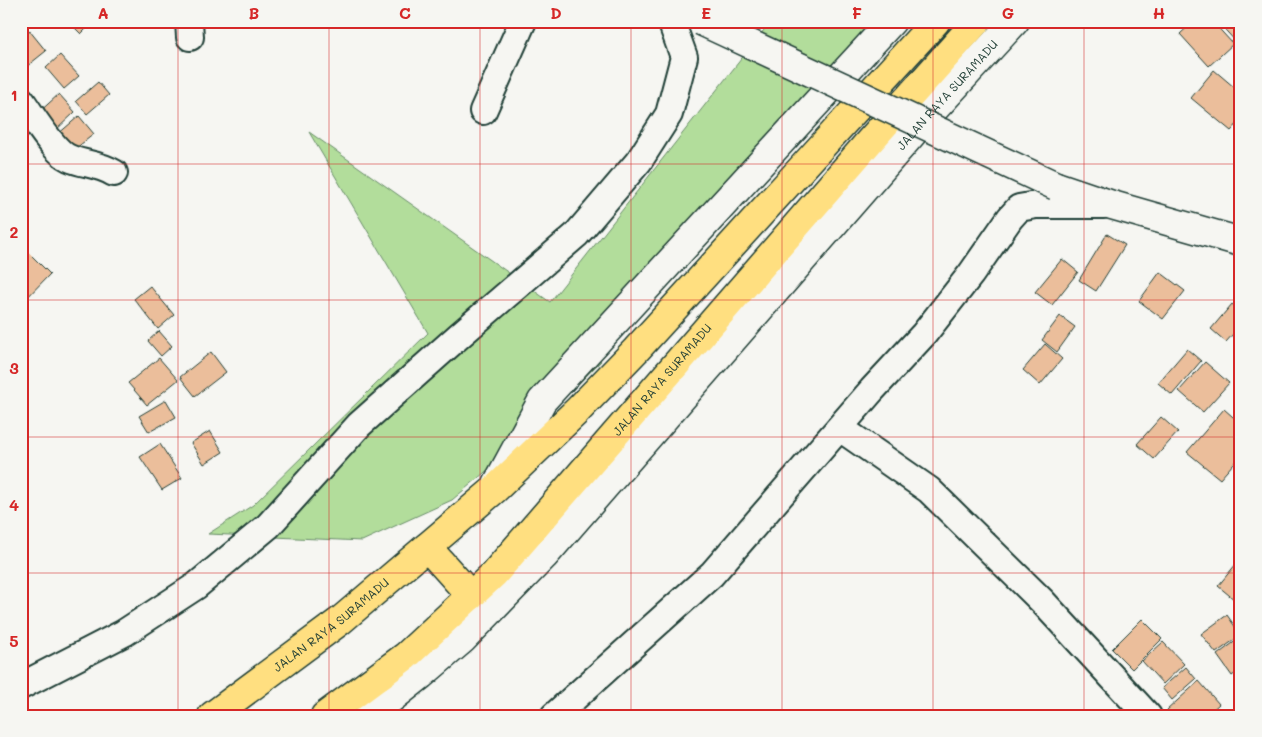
<svg xmlns="http://www.w3.org/2000/svg" width="1262" height="737" font-family="Mali,sans-serif">
  <rect width="100%" height="100%" fill="#f6f6f2"/>
  <filter id="ink" filterUnits="userSpaceOnUse"><feTurbulence type="fractalNoise" baseFrequency=".02" numOctaves="2"/><feDisplacementMap in="SourceGraphic" scale="10" xChannelSelector="R" yChannelSelector="G"/><feConvolveMatrix kernelMatrix="1 2 1 2 8 2 1 2 1" color-interpolation-filters="sRGB"/></filter>
  <g filter="url(#ink)">
    <path fill="#b2dd9b" stroke="#688d68" d="M771,21H883L584,347L601,361L522,441L452,500L362,541L208,534L253,505L428,333L309,132L550,302Z"/>
    <path fill="#ebbe9b" stroke="#1f3d34" d="M68,21H94L81,34Z
      M1194,21H1212L1233,44L1209,66L1180,34Z
      M1217,21H1241V41L1238,44Z
      M29,30L46,51L21,71V36Z
      M60,55L79,76L64,89L46,68Z
      M1214,70L1241,93V120L1231,131L1191,98Z
      M98,82L109,95L87,114L76,101Z
      M59,94L75,112L54,132L37,114Z
      M79,116L94,134L71,152L57,135Z
      M1107,234L1125,245L1096,291L1079,280Z
      M24,248L50,274L21,304V250Z
      M1062,259L1078,272L1052,305L1035,292Z
      M1160,272L1185,291L1163,319L1139,301Z
      M150,286L174,315L158,329L134,299Z
      M1232,304L1241,311V325L1226,342L1211,329Z
      M1060,316L1075,327L1057,352L1042,340Z
      M159,331L172,346L161,356L148,341Z
      M1045,344L1062,359L1040,385L1023,370Z
      M1187,349L1201,361L1172,395L1158,383Z
      M211,352L226,372L195,396L180,377Z
      M159,358L178,380L147,405L128,383Z
      M1205,362L1229,383L1203,412L1179,391Z
      M166,400L176,417L149,432L139,416Z
      M1224,409L1241,424V455L1220,479L1187,452Z
      M1161,417L1178,432L1154,459L1137,444Z
      M210,431L223,452L204,464L191,443Z
      M160,444L182,478L162,490L140,457Z
      M1241,460V474L1234,468Z
      M1241,558V605L1218,586Z
      M1227,615L1241,635L1216,653L1201,634Z
      M1142,619L1162,639L1132,669L1112,649Z
      M1241,637V669L1232,676L1217,655Z
      M1163,642L1184,664L1163,684L1142,661Z
      M1186,667L1196,679L1172,700L1162,688Z
      M1199,681L1219,704L1206,716H1173L1167,710Z"/>
    <g fill="none" stroke-linecap="round" stroke-linejoin="round">
      <g stroke="#1f3d34" stroke-width="30">
        <path id="street" d="M189,21L190,37
          M21,100C32,115 53,151 69,158C85,165 97,163 114,173
          M483,111L523,21
          M840,428L929,490L1042,601L1148,716
          M21,686L124,633L196,586L268,526L359,425L460,335L576,235L639,161L669,114L684,57L671,21
          M554,716L712,574L872,390L924,334L971,274L1010,218L1019,208L1036,205H1104"/>
      </g>
      <g stroke="#1f3d34" stroke-width="31">
        <g id="secondary">
          <path d="M1056,186L1112,205L1241,242"/>
          <path d="M497,484L542,401L892,21"/>
          <path id="s1" d="M369,716L421,675L463,639L544,556L925,119L1015,21"/>
        </g>
      </g>
      <g stroke="#1f3d34" stroke-width="31">
        <g id="highway">
          <path d="M427,547L471,596"/>
          <path id="s2" d="M212,716L340,621L494,490L577,411L636,350L936,21"/>
          <path id="s3" d="M325,716L406,656L494,574L869,142L977,21"/>
        </g>
      </g>
      <use href="#street" stroke="#f6f6f2" stroke-width="26"/>
      <use href="#secondary" stroke="#f6f6f2" stroke-width="28"/>
      <use href="#highway" stroke="#ffdf80" stroke-width="28"/>
      <g stroke="#1f3d34" stroke-width="31" stroke-linecap="butt">
        <path id="secondary-bridge" d="M701,21L1056,186"/>
      </g>
      <use href="#secondary-bridge" stroke="#f6f6f2" stroke-width="28"/>
    </g>
  </g>
  <path fill="none" stroke="#d62828" stroke-width="1" stroke-opacity="0.55" d="M178,21V716M329,21V716M480,21V716M631,21V716M782,21V716M933,21V716M1084,21V716M21,164H1241M21,300H1241M21,437H1241M21,573H1241"/>
  <g text-anchor="middle" stroke-width="5" stroke-linejoin="round" paint-order="stroke">
    <g font-size="12" fill="#1f3d34" stroke="#f6f6f2">
      <text dy="4" stroke="none"><textPath href="#s1" startOffset="850">JALAN RAYA SURAMADU</textPath></text>
      <text dy="4" stroke="none"><textPath href="#s3" startOffset="478">JALAN RAYA SURAMADU</textPath></text>
      <text dy="4" stroke="none"><textPath href="#s2" startOffset="150">JALAN RAYA SURAMADU</textPath></text>
    </g>
  </g>
  <rect width="1262" height="737" fill="none" stroke="#f6f6f2" stroke-width="55"/>
  <rect x="28" y="28" width="1206" height="682" fill="none" stroke="#d62828" stroke-width="2"/>
  <g font-size="16" text-anchor="middle" font-weight="bold" fill="#d62828">
    <text x="103" y="19">A</text>
    <text x="254" y="19">B</text>
    <text x="405" y="19">C</text>
    <text x="556" y="19">D</text>
    <text x="706" y="19">E</text>
    <text x="857" y="19">F</text>
    <text x="1008" y="19">G</text>
    <text x="1159" y="19">H</text>
    <text x="14" y="101">1</text>
    <text x="14" y="238">2</text>
    <text x="14" y="374">3</text>
    <text x="14" y="511">4</text>
    <text x="14" y="647">5</text>
  </g>
</svg>
